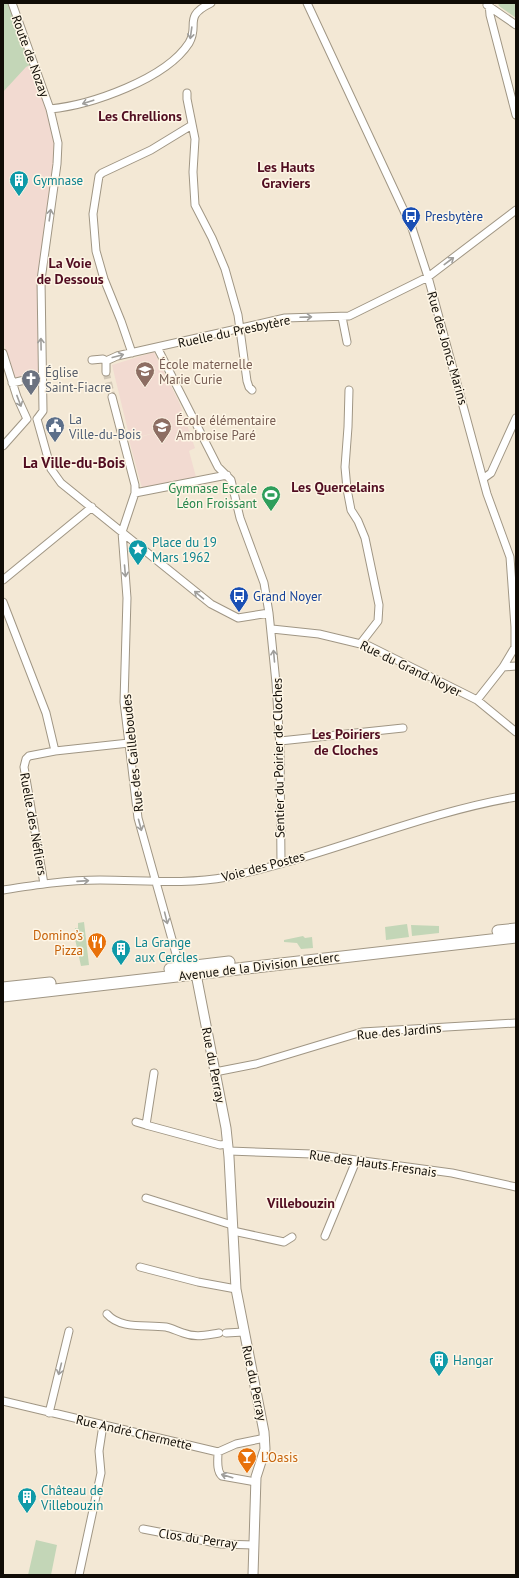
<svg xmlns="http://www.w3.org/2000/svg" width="519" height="1578" font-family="'PT Sans',sans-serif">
  <rect width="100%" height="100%" fill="#f3e8d5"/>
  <path fill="#f2dad1" d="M3,3H8L47,111L54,141L55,152L37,285L39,374L17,378L13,376L3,341Z
    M154,352L179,402L195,448L189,451L196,477L142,488L129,440L163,431L130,439L112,365Z"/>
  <path fill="#c3d6b7" d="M3,3H8L30,65L26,67L3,92Z
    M498,3H516V18L499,6Z
    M84,922L89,965L81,966L75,939L77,938L75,928H78V923Z
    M407,924L409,937L386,940L385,927Z
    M411,925L439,926V933L412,936Z
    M303,936L305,938L312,937L313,948L301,949L297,943L284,942V940Z
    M36,1540L57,1545L51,1575H28Z"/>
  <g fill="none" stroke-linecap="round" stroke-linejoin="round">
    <path stroke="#d1c7b6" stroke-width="7" stroke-dasharray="7 3.5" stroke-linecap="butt" d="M106,372L112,397"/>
    <g stroke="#a09684" stroke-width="9">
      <path id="minor" d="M12,3L50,109L58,143L57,164L41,280L43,411L37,419
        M307,3L412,228L428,277L487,494L510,557L515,627V647L503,667L477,700
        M489,3L490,15L516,115
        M487,5L516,25
        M187,93V99L195,139L193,172L195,205L212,238L225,269L238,315L247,381L249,387L252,390
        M50,109C91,105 166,79 189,43C200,25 182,17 211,3
        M342,317L347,342
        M157,347L218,467L231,480L240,518L264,583L269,613L276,683L280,748L281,863
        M3,353L17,397L27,419
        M132,353L121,321L104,279L96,251L93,214L99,176L102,173L151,150L192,125
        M92,360L103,359L106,361L117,356L285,318L349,316L428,277L516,210
        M106,361V372
        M12,383L42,376
        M349,390L348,427L345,467L347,489L351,510L358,521L365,538L379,605L378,621L361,643
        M112,397L135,485V493L122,532L127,598L124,702L138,818L180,968
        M37,419L51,469L61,483L211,604L238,618L269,613
        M3,446L27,419
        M484,478L491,473L516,418
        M135,493L227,475
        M3,580L92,507
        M3,602L46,713L55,751L29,756L26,759L24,767L44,884
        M272,629L319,634L369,646L477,700L516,732
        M503,667L516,666
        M280,741L403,728
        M55,751L129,743
        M3,890C35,885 67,880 100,880C142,880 185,885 227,877C325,857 417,814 516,797
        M215,1072L256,1064L362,1032L516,1023
        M154,1073L146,1125L220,1145L228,1144
        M136,1122L146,1125
        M229,1151L312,1154L452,1173L516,1187
        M146,1198L232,1225
        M233,1231L284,1242L292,1237
        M325,1236L356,1161
        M140,1267L198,1282L236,1289
        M107,1314C121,1330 147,1324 166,1327C171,1328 177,1331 183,1333C196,1338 206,1335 219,1333
        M226,1333L244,1332
        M3,1401L218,1452L236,1444L265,1438
        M49,1413L69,1331
        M218,1452C218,1459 216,1471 222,1476L256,1482
        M143,1529L221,1544L254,1545
        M79,1575L101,1473L99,1451L103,1425"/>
    </g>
    <g stroke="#a09684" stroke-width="11">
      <path id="tertiary" d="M191,972L196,974L226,1128L229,1157L236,1289L264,1432L265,1449L256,1477L253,1575"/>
    </g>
    <g stroke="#a09684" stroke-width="13">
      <path id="primary" d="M498,931L516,929
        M170,969L229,962
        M3,988L50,983
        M3,996L516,937"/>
    </g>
    <use href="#minor" stroke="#fff" stroke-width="7"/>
    <use href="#tertiary" stroke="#fff" stroke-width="9"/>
    <use href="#primary" stroke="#fff" stroke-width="11"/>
  </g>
  <defs><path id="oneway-shaft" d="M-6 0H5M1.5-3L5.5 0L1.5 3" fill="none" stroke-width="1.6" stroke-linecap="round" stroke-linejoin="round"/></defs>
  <g stroke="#9f9e9b">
    <use href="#oneway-shaft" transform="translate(191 33) rotate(98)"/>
    <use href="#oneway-shaft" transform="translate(88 102) rotate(162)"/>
    <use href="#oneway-shaft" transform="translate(50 215) rotate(-82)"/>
    <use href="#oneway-shaft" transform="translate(449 261) rotate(-37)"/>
    <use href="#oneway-shaft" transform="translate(306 317) rotate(-2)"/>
    <use href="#oneway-shaft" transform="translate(41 344) rotate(-91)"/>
    <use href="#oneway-shaft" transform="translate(118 356) rotate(-15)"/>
    <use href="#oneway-shaft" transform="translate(19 401) rotate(69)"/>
    <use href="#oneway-shaft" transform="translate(125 571) rotate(85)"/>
    <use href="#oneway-shaft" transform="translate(199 595) rotate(-140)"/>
    <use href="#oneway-shaft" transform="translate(274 656) rotate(-95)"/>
    <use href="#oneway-shaft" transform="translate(140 825) rotate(75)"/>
    <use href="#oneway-shaft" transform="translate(83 881) rotate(-4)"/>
    <use href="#oneway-shaft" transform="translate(166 918) rotate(76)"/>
    <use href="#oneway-shaft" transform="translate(60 1369) rotate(104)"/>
    <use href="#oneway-shaft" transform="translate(227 1476) rotate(-164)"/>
  </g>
  <defs>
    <g id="building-pin" transform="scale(1)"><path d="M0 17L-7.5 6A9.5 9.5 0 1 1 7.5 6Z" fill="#0f9aa8" stroke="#fef6e6"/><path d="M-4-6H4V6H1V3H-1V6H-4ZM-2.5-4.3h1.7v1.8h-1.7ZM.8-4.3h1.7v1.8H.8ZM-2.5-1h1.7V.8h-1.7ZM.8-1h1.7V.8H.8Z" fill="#fff"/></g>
    <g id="bus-pin" transform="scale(1)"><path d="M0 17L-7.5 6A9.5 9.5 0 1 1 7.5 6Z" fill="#1a4fb4" stroke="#fef6e6"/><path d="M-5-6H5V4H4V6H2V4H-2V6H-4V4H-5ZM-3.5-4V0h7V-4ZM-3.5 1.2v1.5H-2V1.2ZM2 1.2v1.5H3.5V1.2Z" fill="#fff"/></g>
    <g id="school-pin" transform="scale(1)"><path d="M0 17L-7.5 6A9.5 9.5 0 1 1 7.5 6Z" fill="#8d6e63" stroke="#fef6e6"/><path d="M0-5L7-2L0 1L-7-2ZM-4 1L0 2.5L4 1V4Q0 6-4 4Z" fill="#fff"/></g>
    <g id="church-pin" transform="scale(1)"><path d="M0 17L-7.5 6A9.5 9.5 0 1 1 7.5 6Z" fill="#6b7280" stroke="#fef6e6"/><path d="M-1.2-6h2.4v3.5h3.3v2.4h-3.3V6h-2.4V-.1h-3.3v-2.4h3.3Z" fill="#fff"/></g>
    <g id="civic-pin" transform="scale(1)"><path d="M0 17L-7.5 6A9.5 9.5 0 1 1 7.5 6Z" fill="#5c6f8a" stroke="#fef6e6"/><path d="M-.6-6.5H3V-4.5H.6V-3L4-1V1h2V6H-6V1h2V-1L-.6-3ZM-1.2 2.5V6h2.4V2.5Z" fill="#fff"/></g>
    <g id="stadium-pin" transform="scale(1)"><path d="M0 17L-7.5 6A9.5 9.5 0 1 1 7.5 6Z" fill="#2e9e5b" stroke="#fef6e6"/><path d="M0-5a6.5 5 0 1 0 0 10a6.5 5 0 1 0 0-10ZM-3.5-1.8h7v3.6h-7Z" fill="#fff"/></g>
    <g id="sight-pin" transform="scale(1)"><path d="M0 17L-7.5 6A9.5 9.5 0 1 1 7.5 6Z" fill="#0f9aa8" stroke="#fef6e6"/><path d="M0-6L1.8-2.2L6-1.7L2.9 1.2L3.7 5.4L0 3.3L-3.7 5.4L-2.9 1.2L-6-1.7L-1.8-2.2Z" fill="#fff"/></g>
    <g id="restaurant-pin" transform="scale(1)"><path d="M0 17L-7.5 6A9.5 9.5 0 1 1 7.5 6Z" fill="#e8710a" stroke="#fef6e6"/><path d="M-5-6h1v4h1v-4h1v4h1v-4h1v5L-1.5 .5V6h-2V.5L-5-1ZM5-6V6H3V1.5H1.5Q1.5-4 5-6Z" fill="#fff"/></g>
    <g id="bar-pin" transform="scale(1)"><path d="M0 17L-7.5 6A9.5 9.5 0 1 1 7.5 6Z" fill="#e8710a" stroke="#fef6e6"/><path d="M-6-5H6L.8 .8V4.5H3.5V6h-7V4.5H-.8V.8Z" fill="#fff"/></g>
  </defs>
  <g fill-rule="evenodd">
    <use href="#building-pin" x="19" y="180"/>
    <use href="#bus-pin" x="411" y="216"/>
    <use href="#school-pin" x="145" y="371"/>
    <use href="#church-pin" x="31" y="379"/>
    <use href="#civic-pin" x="55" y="426"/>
    <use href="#school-pin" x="162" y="427"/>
    <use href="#stadium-pin" x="271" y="495"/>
    <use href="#sight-pin" x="138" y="549"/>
    <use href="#bus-pin" x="239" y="596"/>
    <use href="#restaurant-pin" x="97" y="942"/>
    <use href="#building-pin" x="121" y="949"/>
    <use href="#building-pin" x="439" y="1360"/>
    <use href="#bar-pin" x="247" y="1457"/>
    <use href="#building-pin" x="27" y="1497"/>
  </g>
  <g text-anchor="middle" stroke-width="3" stroke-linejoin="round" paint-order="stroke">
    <g font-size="13" fill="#100c06" stroke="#fef6e6">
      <text transform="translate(31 56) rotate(70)" y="5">Route de Nozay</text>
      <text transform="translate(234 331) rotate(-12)" y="5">Ruelle du Presbytère</text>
      <text transform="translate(448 348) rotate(74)" y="5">Rue des Joncs Marins</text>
      <text transform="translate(411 668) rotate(26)" y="5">Rue du Grand Noyer</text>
      <text transform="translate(132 753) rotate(-96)" y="5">Rue des Cailleboudes</text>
      <text transform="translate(278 758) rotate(-91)" y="5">Sentier du Poirier de Cloches</text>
      <text transform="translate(34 824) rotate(80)" y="5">Ruelle des Néfliers</text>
      <text transform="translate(263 866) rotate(-15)" y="5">Voie des Postes</text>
      <text transform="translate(259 966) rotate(-7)" y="5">Avenue de la Division Leclerc</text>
      <text transform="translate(399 1031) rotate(-5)" y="5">Rue des Jardins</text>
      <text transform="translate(214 1065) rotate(79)" y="5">Rue du Perray</text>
      <text transform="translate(373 1163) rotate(8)" y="5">Rue des Hauts Fresnais</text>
      <text transform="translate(255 1383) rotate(78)" y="5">Rue du Perray</text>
      <text transform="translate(134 1432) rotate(13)" y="5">Rue André Chermette</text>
      <text transform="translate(198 1538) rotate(8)" y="5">Clos du Perray</text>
    </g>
    <g font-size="13" fill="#0d838f" stroke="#fef6e6" text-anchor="start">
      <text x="33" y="185">Gymnase</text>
      <text x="152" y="547">Place du 19<tspan x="152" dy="15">Mars 1962</tspan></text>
      <text x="135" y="947">La Grange<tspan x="135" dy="15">aux Cercles</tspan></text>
      <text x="453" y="1365">Hangar</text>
      <text x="41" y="1495">Château de<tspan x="41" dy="15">Villebouzin</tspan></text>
    </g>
    <g font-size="13" fill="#164399" stroke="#fef6e6" text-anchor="start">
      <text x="425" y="221">Presbytère</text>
      <text x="253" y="601">Grand Noyer</text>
    </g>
    <g font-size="13" fill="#785e54" stroke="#fef6e6" text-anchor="start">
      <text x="159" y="369">École maternelle<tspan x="159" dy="15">Marie Curie</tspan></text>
      <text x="176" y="425">École élémentaire<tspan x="176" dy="15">Ambroise Paré</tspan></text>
    </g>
    <g font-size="13" fill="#5b616d" stroke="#fef6e6" text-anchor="start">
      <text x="45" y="377">Église<tspan x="45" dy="15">Saint-Fiacre</tspan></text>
    </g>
    <g font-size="13" fill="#4e5e75" stroke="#fef6e6" text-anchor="start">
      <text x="69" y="424">La<tspan x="69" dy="15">Ville-du-Bois</tspan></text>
    </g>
    <g font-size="13" fill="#27864d" stroke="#fef6e6" text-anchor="end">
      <text x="257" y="493">Gymnase Escale<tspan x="257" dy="15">Léon Froissant</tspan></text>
    </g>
    <g font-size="13" fill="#c56008" stroke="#fef6e6" text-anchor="end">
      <text x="83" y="940">Domino’s<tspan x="83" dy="15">Pizza</tspan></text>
      <text x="261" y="1462" text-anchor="start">L’Oasis</text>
    </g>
    <g font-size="14" font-weight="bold" fill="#510d21" stroke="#fef6e6">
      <text x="140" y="121">Les Chrellions</text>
      <text x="286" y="172">Les Hauts<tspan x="286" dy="16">Graviers</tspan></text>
      <text x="70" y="268">La Voie<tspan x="70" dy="16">de Dessous</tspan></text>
      <text x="338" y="492">Les Quercelains</text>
      <text x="346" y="739">Les Poiriers<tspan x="346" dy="16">de Cloches</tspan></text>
      <text x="301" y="1208">Villebouzin</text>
    </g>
    <g font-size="15" font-weight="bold" fill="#510d21" stroke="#fef6e6">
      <text x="74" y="468">La Ville-du-Bois</text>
    </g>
  </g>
  <rect width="519" height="1578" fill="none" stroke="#100c06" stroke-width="8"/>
</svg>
